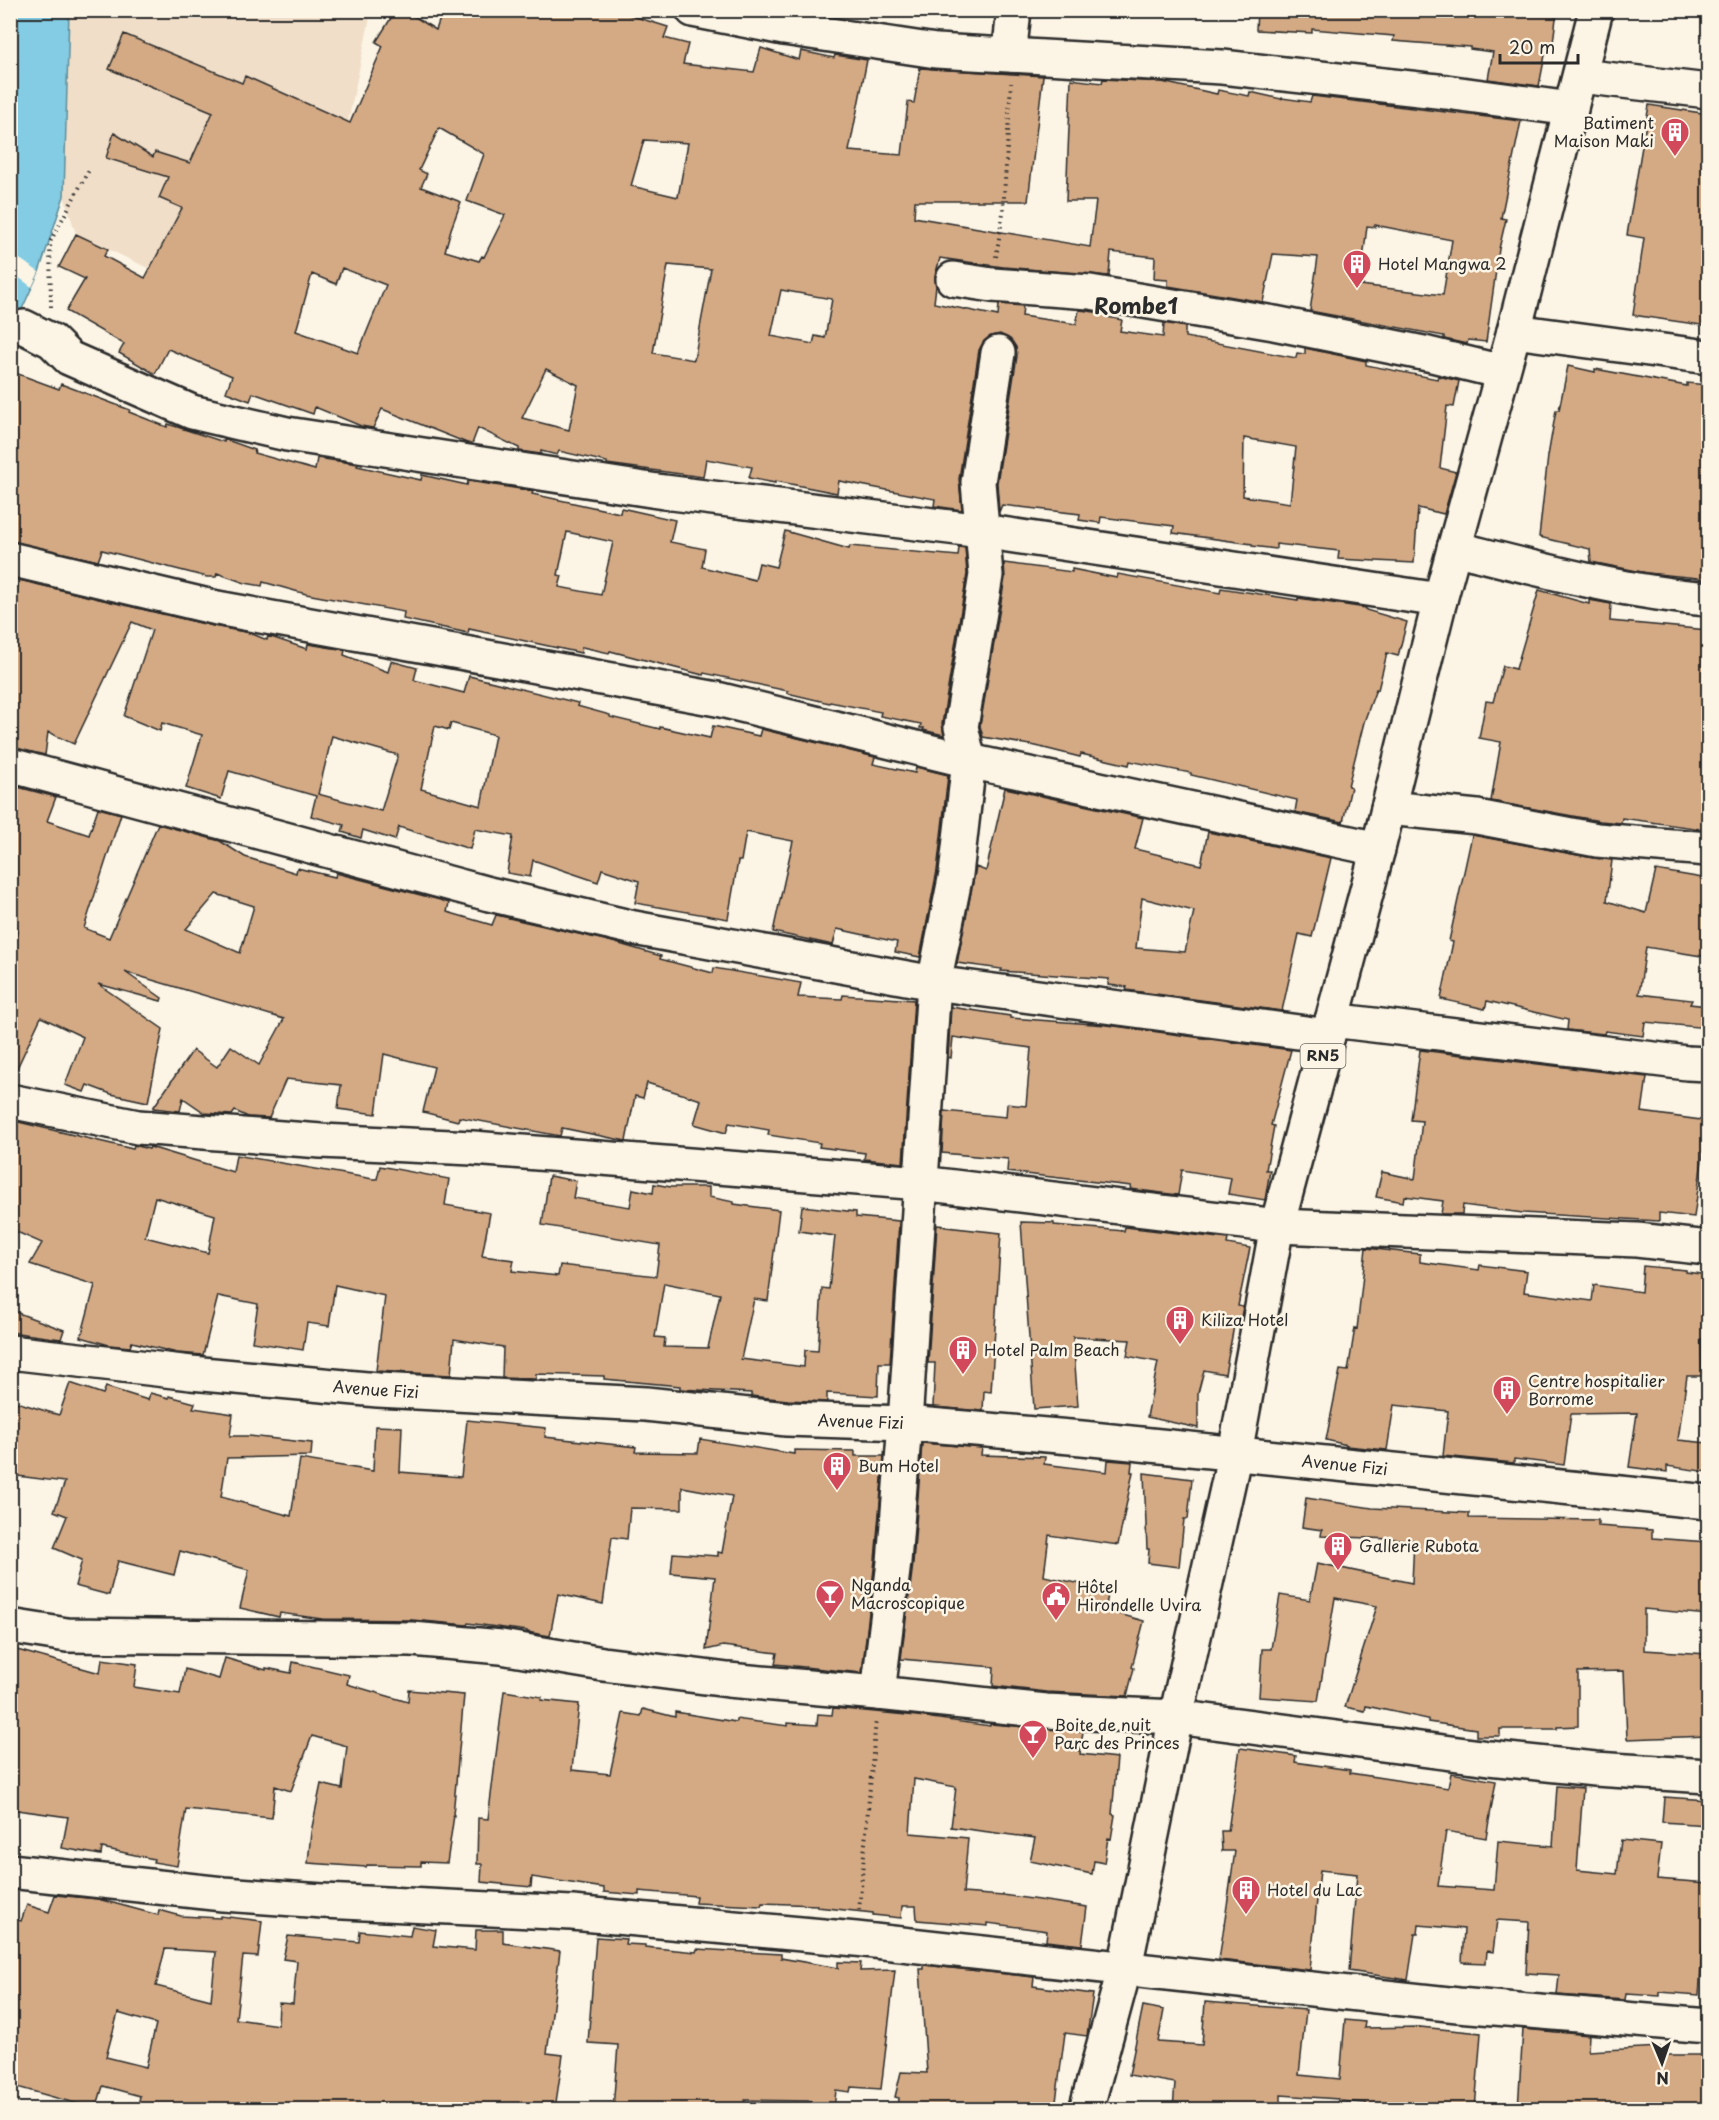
<svg xmlns="http://www.w3.org/2000/svg" width="1719" height="2120" font-family="'Playpen Sans',sans-serif">
  <rect width="100%" height="100%" fill="#fcf5e5"/>
  <filter id="ink" filterUnits="userSpaceOnUse"><feTurbulence type="fractalNoise" baseFrequency=".0167" numOctaves="2"/><feDisplacementMap in="SourceGraphic" scale="12" xChannelSelector="R" yChannelSelector="G"/><feConvolveMatrix kernelMatrix="1 2 1 2 8 2 1 2 1" color-interpolation-filters="sRGB"/></filter>
  <g filter="url(#ink)">
    <path fill="#f0dec8" d="M365,10L371,13L348,122L328,164L150,269L76,234L64,196L69,11Z"/>
    <path fill="#83cce3" stroke="#608c99" stroke-width="1.5" d="M11,11H69L64,196L39,272L11,333Z"/>
    <path fill="#fcf5e5" d="M11,253L39,272L32,287L11,272Z"/>
    <path fill="#d4aa85" stroke="#2b2b2b" stroke-width="1.5" fill-rule="evenodd" d="M396,10H404L436,30L443,10H613L668,27L664,38L688,44L683,64L754,72L761,48L799,60L801,51L834,58L835,55L867,60L849,151L902,155L908,102L914,103L920,68L1043,76L1028,201H915L914,217L1090,247L1096,201H1066L1071,79L1102,83L1103,79L1162,82L1217,94L1218,90L1249,96L1250,92L1281,99L1282,98L1310,102L1312,96L1521,121L1501,218L1506,219L1499,249L1486,342L1468,340L1467,344L1444,339V336L1310,311L1318,257L1273,254L1263,302L1168,286V280L1154,279L1155,257L1111,252L1109,276L1003,267L940,258L935,276L936,286L934,303L998,316L999,304L1023,306L1022,316L1076,324L1079,310L1088,311L1107,314V317L1122,320L1120,331L1163,337L1164,323L1185,327V337L1296,358L1297,353L1305,354V348L1366,361V365L1437,379L1438,376L1459,381L1454,407L1447,406L1440,468L1456,472L1444,514L1418,508L1414,563L1338,559L1339,551L1276,544V549L1252,546V544L1173,533L1174,526L1101,517L1100,523L1079,520L1080,514L1002,505L999,512L997,483L1017,356L1016,347L1010,339L1000,334L991,336L984,341L979,350L959,479L962,510L934,506L935,499L839,481L837,493L775,481V483L749,478L752,467L706,459L703,477L607,464V462L559,451L557,455L541,451V454L519,451V448L478,428L472,444L467,443L382,409L373,428L361,426L315,407L313,414L253,393L250,401L226,392L232,376L168,349L155,374L119,353L124,344L66,311L85,279L59,267L76,234L108,249L104,256L145,278L182,208L159,198L168,177L106,158L114,133L153,157L155,152L190,163L213,112L109,69L124,34L242,83L245,76L350,123L383,46L376,42ZM439,128L484,154L467,201L505,215L484,257L482,256L479,261L445,251L451,229L461,202L421,187L427,174L419,170ZM644,140L688,143L678,197L631,186ZM1375,225L1452,240L1443,295L1360,285L1367,226L1375,227ZM668,265L711,269L694,360L653,353ZM342,268L386,285L358,353L296,331L312,274L336,284ZM781,290L832,299L825,338L815,336L813,344L771,336ZM546,369L578,385L569,430L522,418ZM1244,438L1296,447L1290,503L1243,496Z
      M1257,10H1557L1552,51L1546,50L1539,86L1488,79L1493,52L1470,49V47L1393,41L1394,36L1312,29V33L1256,30Z
      M1649,105L1708,114V326L1633,315L1644,238L1627,235Z
      M1568,366L1595,372V369L1687,386V383L1708,385V579L1647,573L1591,562L1590,549L1539,537L1548,456L1556,410H1559Z
      M10,371L59,389L61,384L130,410L129,412L167,427L168,424L224,442V439L255,450L254,453L315,470L317,458L358,464L357,466L421,480L422,475L467,485L468,481L533,491L532,494L620,513L621,508L675,520L670,542L705,549L702,567L755,580L759,563L776,567L785,531L849,549L850,546L958,556L959,547L965,548L967,574L942,724L944,735L923,730L924,728H920L921,724L880,716L881,712L830,702L829,703L787,693L788,691L704,673L703,675L610,651L609,653L582,647L581,653L469,629L468,633L403,619L404,612L306,594L263,582L262,586L245,583L217,573L216,577H207L102,550L98,561L10,541ZM567,532L613,542L601,595L559,587L562,576L558,575Z
      M1004,563L1072,572V569L1117,578L1118,574L1220,593L1221,588L1298,600V598L1366,608V610L1407,622L1398,656L1387,653L1378,690L1376,689L1364,722L1348,786L1351,787L1343,822L1295,812L1297,800L1191,775V773L1130,761L1129,765L1081,754L1080,757L1036,746L983,737L980,726L1005,578Z
      M19,580L213,626L250,633L267,640L268,636L307,649L308,644L345,650L344,655L388,672L391,661L417,668L414,680L464,693L469,676L578,703L577,706L610,715V717L660,729V727L710,738L713,726L759,736L761,729L875,757L873,764L915,773L916,767L948,775L937,871L920,957L895,952L897,942L837,929L833,945L773,932L793,841L746,832L741,861H738L728,919L635,903L639,881L602,869L598,882L533,860L530,877L507,873L513,836L475,829L470,849L399,827L395,840L363,830L361,838L342,832L344,825L311,816L316,796L229,771L221,799L186,788L202,735L162,723L160,731L124,716L152,630L132,622L74,744L48,732L45,755L10,747V628ZM451,723L495,735L481,806L421,789L435,726L449,730ZM332,736L398,755L381,811L318,794Z
      M1539,590L1589,604V600L1611,604L1610,621L1708,630V830L1622,818L1621,823L1600,821L1491,801L1501,742L1479,738L1486,701L1493,702L1503,666L1516,669Z
      M10,785L56,797L47,821L89,835L98,808L121,814L84,928L109,938L158,824L220,841L245,857L296,873L297,868L335,877L336,873L440,900L449,903L447,912L492,925L496,915L609,941L661,956L660,959L713,973L714,968L801,983L798,997L842,999L843,995L914,1000L903,1163L864,1159L865,1153L819,1147L820,1143L768,1135L769,1130L729,1123L726,1133L694,1124L701,1100L647,1083L643,1098L635,1096L626,1141L562,1128L560,1136L459,1117L458,1121L423,1112L434,1067L384,1054L376,1114L338,1109L341,1085L286,1079L269,1118L248,1117L235,1111L232,1115L205,1113L183,1098L180,1111L153,1108L193,1050L217,1067L231,1046L259,1065L284,1019L125,972L162,998L161,1001L98,984L163,1029L148,1102L111,1094L87,1085L84,1092L65,1085L83,1037L41,1017L10,1083V958L18,930L10,927ZM216,894L254,906L240,953L186,929Z
      M1005,788L1143,818L1135,849L1201,865L1208,832L1331,858L1312,937L1299,934L1282,1011L1126,990L1127,987L1108,985L1109,979L1001,971L1002,969L957,963L976,867L986,871ZM1142,898L1194,911L1185,952L1136,948Z
      M1472,835L1593,858L1612,860L1607,901L1646,913L1656,870L1708,879V957L1646,947L1639,994L1692,1000L1690,1004L1708,1006V1028L1645,1022L1643,1036L1605,1031L1604,1034L1567,1030L1568,1020L1487,1001L1485,1009L1441,999L1453,942L1449,941Z
      M951,1007L1010,1016V1018L1107,1025L1291,1050L1271,1125L1274,1126L1266,1170H1270L1265,1200L1228,1194L1231,1178L1182,1170L1178,1195L1130,1189L1131,1186L1007,1172L1008,1159L942,1153L944,1111L1006,1117L1007,1104L1026,1106L1031,1048L953,1037L951,1058L948,1057Z
      M1420,1050L1647,1077L1642,1112L1708,1121V1154L1703,1153L1694,1217L1659,1213V1221L1523,1213L1463,1205L1462,1214H1441L1443,1201L1404,1196L1403,1202L1376,1197L1382,1172L1415,1179L1422,1121L1411,1120Z
      M10,1120L133,1149L134,1145L149,1149L150,1147L233,1172L236,1155L373,1179H377L380,1166L449,1179L445,1205L490,1213L482,1256L514,1260L512,1271L558,1276L560,1265L656,1276L660,1245L542,1225L549,1176L576,1181L573,1198L630,1207L633,1189L653,1193L654,1184L671,1187H709V1197L734,1202V1204L779,1210L768,1301L754,1299L741,1359L804,1367L805,1350L818,1351L822,1288L829,1289L835,1236L799,1231L802,1206L856,1212V1217L899,1221L890,1363H879L878,1396L827,1393V1402L788,1400L751,1396V1393L680,1389V1386L604,1379V1376L536,1374V1379L502,1378L503,1347L454,1339L451,1375L376,1371L385,1296L335,1285L329,1326L307,1323L303,1350L252,1342L258,1304L218,1296L203,1355L177,1353L132,1342L130,1347L109,1345L81,1337L95,1285L30,1264L42,1243L10,1229ZM155,1197L215,1215L208,1253L145,1237ZM664,1283L720,1294L708,1348L664,1347L665,1338L655,1337Z
      M1021,1222L1054,1223V1225L1124,1231L1125,1227L1228,1239L1227,1244L1250,1248L1238,1306L1243,1307L1239,1327L1234,1326L1225,1374L1204,1370L1198,1393V1428L1147,1417L1158,1362L1127,1356L1130,1340L1073,1337L1078,1406L1034,1409Z
      M937,1225L946,1226V1227L1001,1233L991,1392L984,1391L983,1411L933,1407L935,1363H928Z
      M1366,1248L1420,1254V1262L1479,1270L1480,1265L1527,1271L1524,1292L1592,1301L1594,1285L1641,1292L1643,1266L1686,1270V1272L1708,1275V1340L1701,1339L1702,1376H1687L1678,1440L1708,1443V1472L1667,1466V1472L1629,1467L1637,1413L1571,1414L1564,1465L1514,1459V1463L1443,1456L1448,1411L1394,1405L1387,1450L1346,1446L1347,1445L1326,1440L1340,1370L1348,1371L1355,1328L1357,1329Z
      M10,1310L64,1330L61,1339L10,1332Z
      M70,1383L103,1394L106,1387L148,1400L150,1393L169,1398V1396L195,1403L193,1408L233,1414L230,1436H249L312,1443L311,1456L227,1458L221,1497L291,1516L300,1459L373,1471L375,1426L402,1427L400,1472L461,1477L467,1420L546,1428L545,1437L636,1447L635,1452L698,1453L700,1439L794,1454V1450L855,1451V1456H884L875,1560L862,1673L775,1664L777,1653L723,1646L706,1650L715,1577L671,1573L673,1553L718,1556V1552L722,1553L732,1496L682,1487V1509L630,1508L627,1539L612,1537L603,1604L558,1594L550,1636L527,1632V1631L468,1623L467,1625L412,1620L322,1619L280,1613L279,1617L240,1608L249,1570L180,1551L174,1575L118,1561L109,1595L75,1586L82,1560L54,1548L67,1516L54,1511L65,1482L10,1475V1400L59,1415Z
      M922,1443L982,1448L981,1455L1045,1457L1044,1464L1107,1472L1108,1460L1132,1462L1131,1472H1133L1118,1545L1049,1535L1044,1576L1109,1590L1105,1610L1144,1621L1132,1667L1134,1668L1127,1696L1047,1692L993,1686L994,1667L901,1659L913,1564Z
      M1144,1473L1192,1479L1188,1519H1184L1179,1567L1148,1563L1149,1549H1147Z
      M1306,1498L1372,1508L1469,1513V1518L1598,1520V1526L1652,1530V1538L1708,1542V1615L1644,1609V1650L1708,1654V1736L1627,1739L1624,1671L1578,1672V1726L1557,1727V1729H1500V1736H1476V1729L1428,1722V1719L1366,1706L1365,1711L1345,1707L1377,1606L1335,1598L1318,1701L1259,1697L1262,1649H1271L1280,1595L1310,1600L1317,1563L1412,1583L1414,1540L1321,1536L1322,1530L1302,1527Z
      M10,1648L100,1673L102,1659L137,1664L134,1687L180,1694L185,1669L219,1679L225,1658L266,1670V1668L291,1673L293,1662L349,1675L347,1684L408,1702L409,1690L464,1695L453,1815H454L447,1863L421,1862V1866L367,1865L366,1867L308,1863L311,1832L321,1784L342,1789L347,1746L312,1736L291,1791L275,1786L272,1818L186,1809L177,1866L153,1862L154,1859L102,1848L101,1855L62,1848L68,1817L10,1809L15,1767L10,1766Z
      M504,1691L542,1697L541,1700L579,1704L572,1770L610,1774L623,1713L641,1716L643,1709L675,1717V1712L736,1722V1719L788,1726V1723L817,1725L818,1714L832,1715L833,1708L917,1716L990,1726V1724L1083,1731L1080,1754L1117,1758L1112,1814L1115,1815L1111,1839L1108,1838L1104,1863L1094,1861L1092,1874L1030,1861L1035,1838L951,1827L956,1787L914,1779L910,1833L968,1838L963,1893L1003,1896V1895L1087,1907L1082,1945L1046,1941L1047,1931L988,1923V1926L917,1920L916,1906H902L901,1918L873,1915V1913L817,1907V1905L762,1903L761,1906L695,1903L696,1896L639,1891V1895L604,1892V1888L532,1877L531,1887L481,1882L482,1864H477L478,1818L488,1819Z
      M1240,1748L1296,1756L1295,1762L1350,1770V1773L1448,1788L1451,1773L1496,1781L1486,1838L1446,1831L1438,1886L1494,1890L1498,1841L1553,1846L1557,1786L1583,1788L1577,1870L1617,1874L1621,1840L1661,1844L1657,1879L1708,1883V1940L1703,1939L1699,1995L1660,1992V1996L1626,1994L1625,2000L1557,1995L1559,1975L1526,1973L1529,1922L1497,1920L1493,1952L1487,1951L1486,1963L1462,1962L1464,1929L1419,1925L1418,1934H1415L1408,1980L1349,1971L1357,1874L1320,1870L1310,1970L1219,1960L1235,1851H1222L1221,1831H1228Z
      M1664,1797L1708,1800V1825L1662,1822Z
      M55,1895L98,1899L158,1915L159,1910L181,1916L220,1918V1916L262,1921L258,1957L243,1956L236,2019L278,2025L279,2003L293,2004L297,1961L283,1959L288,1936L359,1942L360,1931L410,1936L412,1926L436,1930L433,1946L475,1950L476,1930H503V1943L560,1951L547,2053L563,2055L555,2109H153L138,2106L140,2096L103,2086L96,2109L10,2085V1917L21,1921L27,1905L49,1912ZM165,1949L216,1952L211,2000L156,1986ZM118,2013L156,2024L146,2067L106,2057Z
      M596,1937L626,1939L625,1944L645,1945V1947L696,1952L697,1949L781,1954V1958L838,1968V1962L861,1963L860,1971L895,1970L881,2089L851,2087L850,2092L836,2090L834,2109H811V2101L745,2100L744,2109H613L618,2045L588,2043Z
      M924,1965L1034,1977L1033,1986L1093,1994L1087,2036L1065,2033L1055,2109L1018,2105V2109H898L899,2098L895,2097L901,2072L927,2073L920,1969H924Z
      M1205,2002L1306,2010L1299,2075L1340,2079L1345,2020L1365,2022L1364,2028L1420,2027L1481,2033L1475,2109L1401,2108V2109H1367L1366,2103L1338,2101V2099L1281,2095V2109H1173L1175,2083L1129,2075L1143,2006L1164,2010L1158,2042L1202,2045Z
      M1523,2029L1589,2035L1588,2051L1660,2047V2055H1708V2105H1688V2109H1518Z"/>
    <g fill="none" stroke-linecap="round" stroke-linejoin="round">
      <g stroke="#2b2b2b" stroke-width="38">
        <g id="minor">
          <path d="M693,10L784,28L936,51L1222,67L1446,92L1571,109"/>
          <path d="M1013,55L1011,38L1014,10"/>
          <path d="M1580,76L1708,91"/>
          <path d="M953,279L992,285L1090,292L1274,323L1428,354L1502,372"/>
          <path d="M24,327L52,341L69,358L192,412L287,434L664,492L982,531L1440,600"/>
          <path d="M1514,331L1708,357"/>
          <path d="M1454,548C1538,569 1622,592 1708,599"/>
          <path d="M10,559L217,608L717,699L969,761L1378,849"/>
          <path d="M10,765L489,894L634,928L934,983L1328,1036"/>
          <path d="M1388,808L1477,817L1597,840L1708,849"/>
          <path d="M1332,1020L1687,1063L1708,1064"/>
          <path d="M10,1101L138,1127L321,1141L473,1148L921,1183L1277,1226L1637,1240L1708,1248"/>
          <path id="s1" d="M10,1352L191,1373L378,1390L646,1404L787,1419L905,1423L1082,1438L1708,1502"/>
          <path d="M10,1626L67,1635L412,1639L501,1647L603,1664L728,1680L878,1693L1046,1711L1176,1717L1489,1758L1595,1769L1708,1776"/>
          <path d="M878,1693L894,1562L905,1423L934,983L956,874L969,761L961,727L986,575L978,482L998,353"/>
          <path d="M10,1871L223,1894L323,1901L572,1913L856,1939L1458,2005L1708,2026"/>
        </g>
      </g>
      <g stroke="#2b2b2b" stroke-width="38">
        <path id="highway" d="M1086,2110L1125,1967L1176,1717L1235,1453L1277,1226L1378,849L1440,600L1514,331L1596,10"/>
      </g>
      <path stroke="#2b2b2b" stroke-width="4" stroke-dasharray="1.5 4.5" stroke-linecap="butt" d="M996,257L1003,213L1011,83
        M51,307L50,242L90,168
        M859,1910L876,1720"/>
      <use href="#minor" stroke="#fcf5e5" stroke-width="33"/>
      <use href="#highway" stroke="#fcf5e5" stroke-width="33"/>
    </g>
  </g>
  <defs>
    <g id="building-pin" transform="scale(1.5)"><path d="M0 17L-7.5 6A9.5 9.5 0 1 1 7.5 6Z" fill="#d1495b" stroke="#fcf5e5"/><path d="M-4-6H4V6H1V3H-1V6H-4ZM-2.5-4.3h1.7v1.8h-1.7ZM.8-4.3h1.7v1.8H.8ZM-2.5-1h1.7V.8h-1.7ZM.8-1h1.7V.8H.8Z" fill="#fff"/></g>
    <g id="bar-pin" transform="scale(1.5)"><path d="M0 17L-7.5 6A9.5 9.5 0 1 1 7.5 6Z" fill="#d1495b" stroke="#fcf5e5"/><path d="M-6-5H6L.8 .8V4.5H3.5V6h-7V4.5H-.8V.8Z" fill="#fff"/></g>
    <g id="civic-pin" transform="scale(1.5)"><path d="M0 17L-7.5 6A9.5 9.5 0 1 1 7.5 6Z" fill="#d1495b" stroke="#fcf5e5"/><path d="M-.6-6.5H3V-4.5H.6V-3L4-1V1h2V6H-6V1h2V-1L-.6-3ZM-1.2 2.5V6h2.4V2.5Z" fill="#fff"/></g>
  </defs>
  <g fill-rule="evenodd">
    <use href="#building-pin" x="1675" y="132"/>
    <use href="#building-pin" x="1357" y="264"/>
    <use href="#building-pin" x="1180" y="1320"/>
    <use href="#building-pin" x="963" y="1350"/>
    <use href="#building-pin" x="1507" y="1390"/>
    <use href="#building-pin" x="837" y="1466"/>
    <use href="#building-pin" x="1338" y="1546"/>
    <use href="#bar-pin" x="830" y="1594"/>
    <use href="#civic-pin" x="1056" y="1596"/>
    <use href="#bar-pin" x="1033" y="1734"/>
    <use href="#building-pin" x="1246" y="1890"/>
  </g>
  <g text-anchor="middle" stroke-width="5" stroke-linejoin="round" paint-order="stroke">
    <rect fill="#fcf5e5" stroke="#6a6863" stroke-width="1.5" x="1300.5" y="1044" width="45" height="24" rx="4.5"/>
    <g font-size="15" font-weight="bold" fill="#2b2b2b">
      <text x="1323" y="1061">RN5</text>
    </g>
    <g font-size="16" fill="#2b2b2b" stroke="#fcf5e5" text-anchor="start">
      <text x="1654" y="129" text-anchor="end">Batiment<tspan x="1654" dy="18">Maison Maki</tspan></text>
      <text x="1378" y="270">Hotel Mangwa 2</text>
      <text x="1201" y="1326">Kiliza Hotel</text>
      <text x="984" y="1356">Hotel Palm Beach</text>
      <text x="1528" y="1387">Centre hospitalier<tspan x="1528" dy="18">Borrome</tspan></text>
      <text x="858" y="1472">Bum Hotel</text>
      <text x="1359" y="1552">Gallerie Rubota</text>
      <text x="851" y="1591">Nganda<tspan x="851" dy="18">Macroscopique</tspan></text>
      <text x="1077" y="1593">Hôtel<tspan x="1077" dy="18">Hirondelle Uvira</tspan></text>
      <text x="1054" y="1731">Boite de nuit<tspan x="1054" dy="18">Parc des Princes</tspan></text>
      <text x="1267" y="1896">Hotel du Lac</text>
    </g>
    <g font-size="16" fill="#2b2b2b" stroke="#fcf5e5">
      <text dy="6" stroke="none"><textPath href="#s1" startOffset="368">Avenue Fizi</textPath></text>
      <text dy="6" stroke="none"><textPath href="#s1" startOffset="854">Avenue Fizi</textPath></text>
      <text dy="6" stroke="none"><textPath href="#s1" startOffset="1340">Avenue Fizi</textPath></text>
    </g>
    <g font-size="22" font-weight="bold" fill="#2b2b2b" stroke="#fcf5e5">
      <text x="1136" y="314">Rombe1</text>
    </g>
  </g>
  <rect width="1719" height="2120" fill="none" stroke="#fcf5e5" stroke-width="36"/>
  <rect x="18" y="18" width="1683" height="2084" fill="none" stroke="#2b2b2b" stroke-width="2" filter="url(#ink)"/>
  <g transform="translate(1662 2063) rotate(178)" stroke="#fcf5e5" stroke-width="4.5" paint-order="stroke">
  <path d="M0-4.5L10 22L0 15L-10 22Z" fill="#2b2b2b"/>
  <text y="-9" font-size="16" font-weight="bold" text-anchor="middle" fill="#2b2b2b">N</text>
  </g>
  <path d="M1500 54v9h78v-9" fill="none" stroke="#2b2b2b" stroke-width="3"/>
  <text x="1509" y="54" font-size="18" fill="#2b2b2b" stroke="#fcf5e5" stroke-width="4.5" paint-order="stroke">20 m</text>
</svg>
